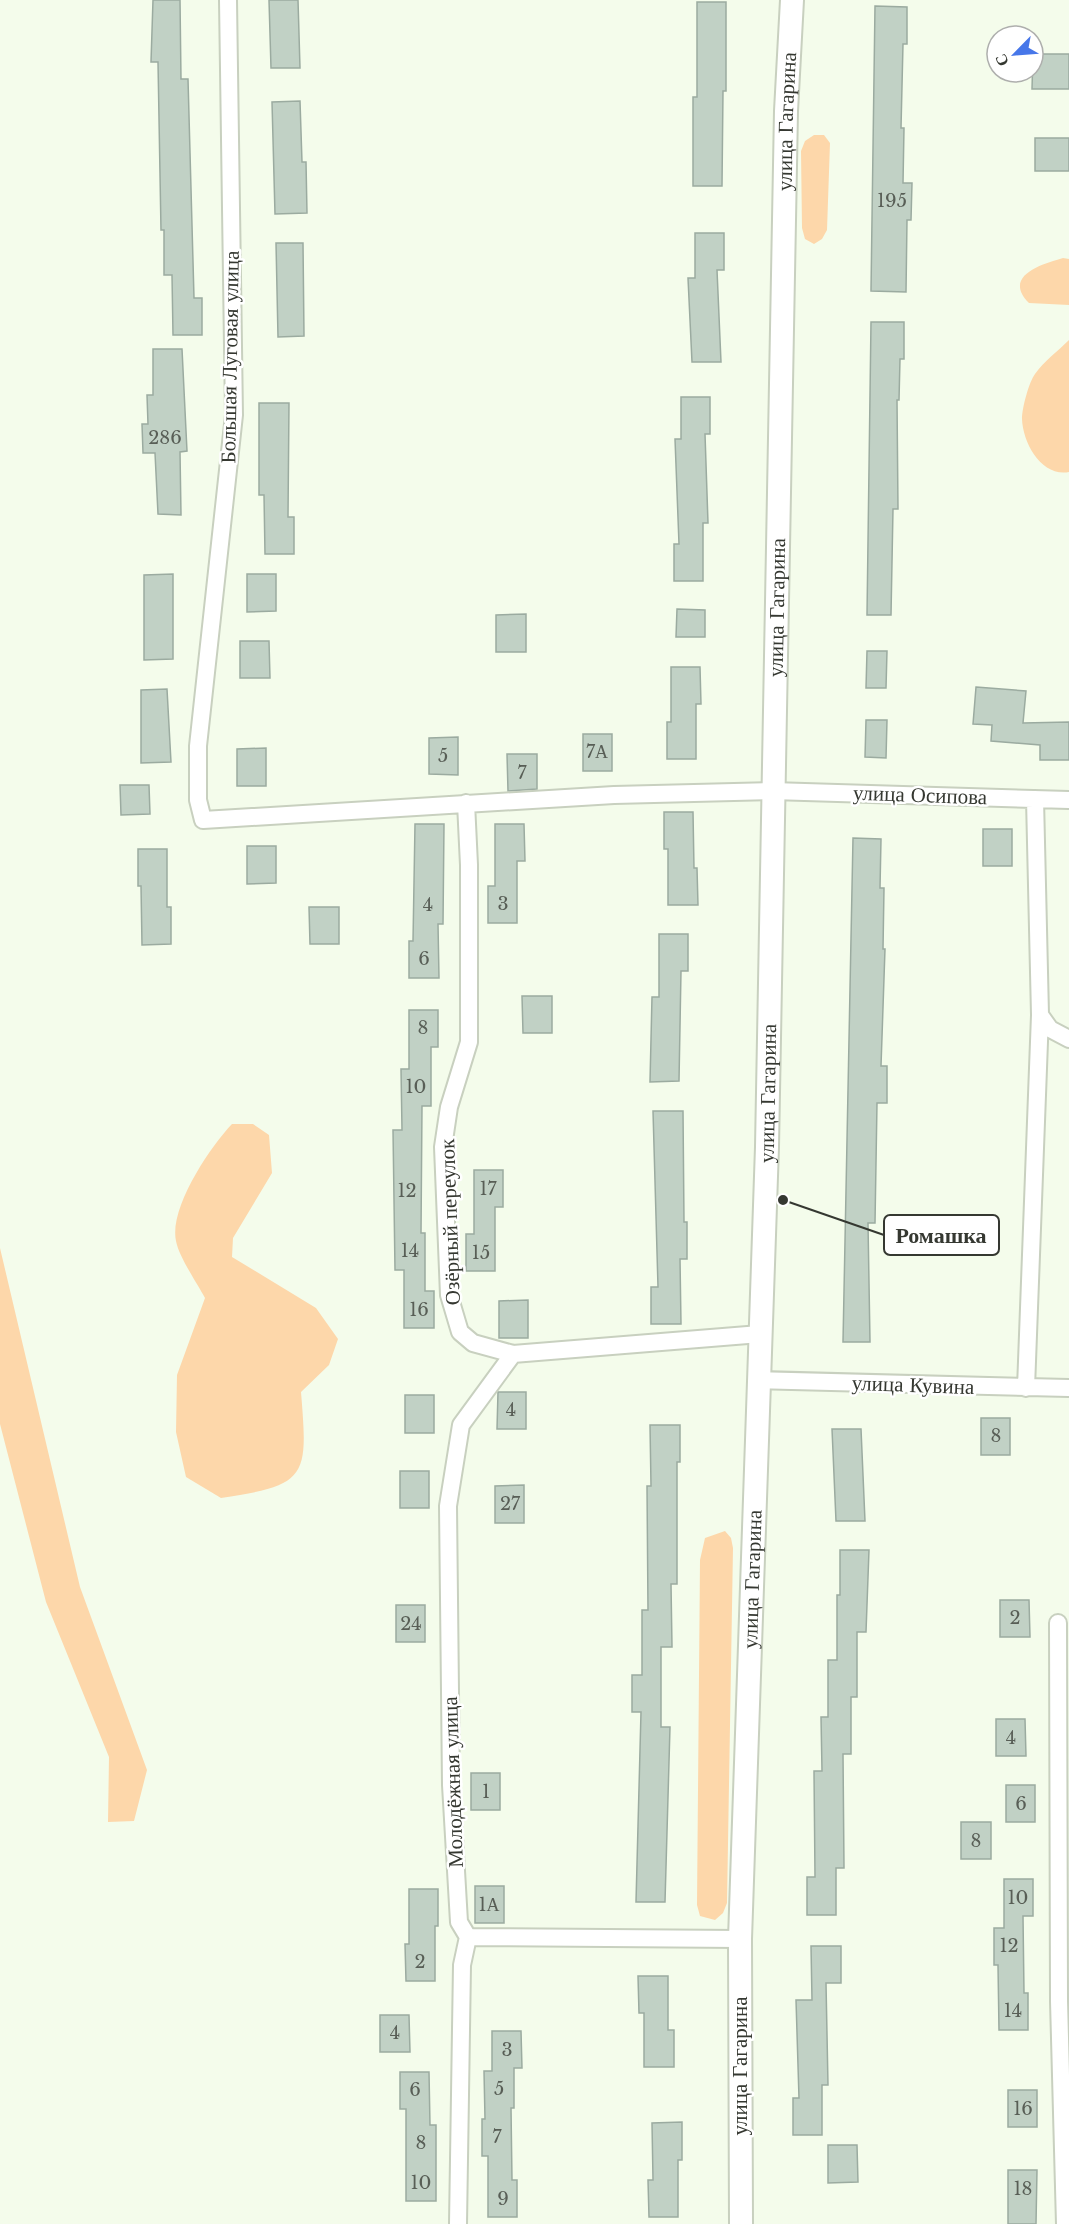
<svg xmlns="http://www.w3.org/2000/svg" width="1069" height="2224" font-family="'Libre Baskerville',serif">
  <rect width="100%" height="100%" fill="#f4fceb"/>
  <path fill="#fdd7aa" d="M814,135H824L830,143L827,230L822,239L814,244L805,239L802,228L801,151L805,141Z
    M1063,258L1069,259V305L1029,303C1002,276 1042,264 1063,258Z
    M1069,340V472C1042,477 1023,444 1022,419C1022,408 1029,382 1035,374C1044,361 1058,351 1069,340Z
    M232,1124H253L269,1135L272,1173L233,1238L232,1257L316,1308L338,1339L329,1365L301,1392C308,1477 308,1485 221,1498L186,1477L176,1432L177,1375L205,1298C197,1283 179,1257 176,1241C169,1208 210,1147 232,1124Z
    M0,1248L80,1587L147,1770L134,1821L108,1822L109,1757L46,1602L0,1424Z
    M725,1531L731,1538L733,1548L727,1903L723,1913L715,1920L700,1916L697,1905L700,1560L705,1538Z"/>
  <path fill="#c1d1c5" stroke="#9baba0" stroke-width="1.5" d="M153,0H180L181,79H188L194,298H202V335H173L172,275H164V230H161L158,62H151Z
    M269,0H298L300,68H271Z
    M697,2H726V91H723L722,186H693V97H697Z
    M875,6L907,7V44H903L901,128H904L903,183H912L911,220H907L906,292L871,291Z
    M1033,54H1069V89H1032Z
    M300,101L302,162H306L307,213L275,214L272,102Z
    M1035,138H1069V171H1035Z
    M695,233H724V270H717L721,362H692L688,278H695Z
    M276,243H303L304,336L278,337Z
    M871,322H904V359H900L899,400H897L898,509H893L891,615H867Z
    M153,349H182L187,451L180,452L181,515L158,514L155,453H143L142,424H148L147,395H153Z
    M681,397H710V434H705L708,523H703V581H674V544H679L675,439H681Z
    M259,403H289L288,517H294V554H265L264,495H259Z
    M173,574V659L144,660V575Z
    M247,574H276V611L247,612Z
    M677,609L705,610V637H676Z
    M526,614V652H496V615Z
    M240,641H269L270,678H240Z
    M867,651H887L886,688H866Z
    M671,667H700L701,704H696V759H667V722H671Z
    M976,687L1026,691L1023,723L1069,722V760H1040V745L991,741L992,725L973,724Z
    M167,689L171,762L141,763V690Z
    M866,720H887L886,758L865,757Z
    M583,734H612V771H583Z
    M458,737V775L429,774V738Z
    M266,748V786H237V749Z
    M507,754H537V789L508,791Z
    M120,785H149L150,814L121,815Z
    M664,812H693L694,868H697L698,905H668V849H664Z
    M415,824H444L443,924H438L439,978H409V941H413Z
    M495,824H524L525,861H517V923H488V886H495Z
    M983,829H1012V866H983Z
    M853,838L881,839L880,888H884L883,949H885L881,1066H887V1103H877L875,1223H868L870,1342H843Z
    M247,846H276V883L247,884Z
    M138,849H167V907H171V944L142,945L141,886H138Z
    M309,907H339V944H310Z
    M659,934H688V971H681L679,1081L650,1082L652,997H659Z
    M522,996H552V1033H523Z
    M409,1010H438V1047H431V1106H422L421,1233H425V1291H434V1328H404V1270H395L393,1130H402L401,1069H409Z
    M653,1111H683L684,1222H687V1259H680L681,1324H651V1287H658Z
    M474,1170H503V1207H495V1271H466V1234H474Z
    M528,1300V1338H499V1301Z
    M498,1392H526V1429H497Z
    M405,1395H434V1433H405Z
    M981,1418H1010V1455H981Z
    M650,1425H680V1462H677V1584H671L672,1647H661V1727H670L665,1902H636L641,1712H632V1675H642V1610H648L647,1486H651Z
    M832,1429H861L865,1521H836Z
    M400,1471H429V1508H400Z
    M524,1485V1523H495V1486Z
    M840,1550H869L866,1632H857V1697H851V1754H843L844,1868H836V1915H807V1877H815L814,1771H822L821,1717H828V1660H837V1595H840Z
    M1000,1600H1029L1030,1637H1000Z
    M396,1605H425V1642H396Z
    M996,1719H1025L1026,1756H996Z
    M471,1773H500V1810H471Z
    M1006,1785H1035V1822H1006Z
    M961,1822H991V1859H961Z
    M1004,1879H1033V1916H1023L1024,1993H1028V2030H999L998,1965H994V1928H1004Z
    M475,1886H504V1923H475Z
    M409,1889H438V1926H435V1981H406L405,1944H409Z
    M811,1946H841V1983H826L828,2085H822V2135H793V2098H799L796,2000H812Z
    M638,1976H668V2030H674V2067H644V2013H639Z
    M380,2015H409L410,2052H380Z
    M492,2031H521L522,2068H514V2108H511L512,2180H517V2217H488V2156H482V2119H485L484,2071H492Z
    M400,2072H429L430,2125H436V2201H406V2109H400Z
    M1008,2090H1037V2127H1008Z
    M682,2122V2160H678V2217H649L648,2180H653L652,2123Z
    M828,2145H857L858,2182L828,2183Z
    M1008,2170H1037L1036,2224H1008Z"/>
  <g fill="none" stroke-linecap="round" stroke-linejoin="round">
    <g stroke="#c8d0bf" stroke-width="20">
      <path id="minor" d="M228,0L234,415L198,746V800L203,820L614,795L772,791L1069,800
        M466,803L469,865V1042L449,1107L443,1147L449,1295L460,1332L473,1343L513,1354L760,1334
        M1040,1015L1050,1029L1069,1039
        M757,1380L1069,1388
        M1026,1388L1040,1015L1035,799
        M1058,1623L1059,2001L1065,2224
        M468,1937L740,1939
        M458,2224L462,1965L468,1937L459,1922L451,1785L448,1506L461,1425L513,1354"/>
    </g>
    <g stroke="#c8d0bf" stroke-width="26">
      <g id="secondary">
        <path id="s1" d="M741,2224L740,1939L767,1147L786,111L792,0"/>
      </g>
    </g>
    <use href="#minor" stroke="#fff" stroke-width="16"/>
    <use href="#secondary" stroke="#fff" stroke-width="22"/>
  </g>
  <g text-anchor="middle" stroke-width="5" stroke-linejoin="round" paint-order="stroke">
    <g font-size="18" fill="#585e56">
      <text x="892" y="207">195</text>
      <text x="165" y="444">286</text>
      <text x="597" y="758">7А</text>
      <text x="443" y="762">5</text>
      <text x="522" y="779">7</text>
      <text x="503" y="910">3</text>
      <text x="428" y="911">4</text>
      <text x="424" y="965">6</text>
      <text x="423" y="1034">8</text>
      <text x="416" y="1093">10</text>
      <text x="488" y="1195">17</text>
      <text x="407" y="1197">12</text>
      <text x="410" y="1257">14</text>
      <text x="481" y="1259">15</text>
      <text x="419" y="1316">16</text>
      <text x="511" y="1416">4</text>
      <text x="996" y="1442">8</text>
      <text x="510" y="1510">27</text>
      <text x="1015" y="1624">2</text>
      <text x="411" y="1630">24</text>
      <text x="1011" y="1744">4</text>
      <text x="486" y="1798">1</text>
      <text x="1021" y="1810">6</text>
      <text x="976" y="1847">8</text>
      <text x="1018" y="1904">10</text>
      <text x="489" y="1911">1А</text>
      <text x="1009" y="1952">12</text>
      <text x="420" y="1968">2</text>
      <text x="1013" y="2017">14</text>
      <text x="395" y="2039">4</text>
      <text x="507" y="2056">3</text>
      <text x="499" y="2095">5</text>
      <text x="415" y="2096">6</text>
      <text x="1023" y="2115">16</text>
      <text x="497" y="2143">7</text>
      <text x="421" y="2149">8</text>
      <text x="421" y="2189">10</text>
      <text x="1023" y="2195">18</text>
      <text x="503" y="2205">9</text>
    </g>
    <g font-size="21" fill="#353831" stroke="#fff">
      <text dy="7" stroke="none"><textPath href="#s1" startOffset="2103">улица Гагарина</textPath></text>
      <text transform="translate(230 357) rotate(-89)" y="7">Большая Луговая улица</text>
      <text dy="7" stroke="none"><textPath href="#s1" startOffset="1617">улица Гагарина</textPath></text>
      <text transform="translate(920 795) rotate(2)" y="7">улица Осипова</text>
      <text dy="7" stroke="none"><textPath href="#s1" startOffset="1131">улица Гагарина</textPath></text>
      <text transform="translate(450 1222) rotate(-92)" y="7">Озёрный переулок</text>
      <text transform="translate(913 1385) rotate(2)" y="7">улица Кувина</text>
      <text dy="7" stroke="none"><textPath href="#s1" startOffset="645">улица Гагарина</textPath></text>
      <text transform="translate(453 1782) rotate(-92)" y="7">Молодёжная улица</text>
      <text transform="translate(740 2066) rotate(-90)" y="7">улица Гагарина</text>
    </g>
  </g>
  <path fill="none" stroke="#353831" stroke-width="2" d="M783 1200L884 1235"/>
  <circle fill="#353831" stroke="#fff" stroke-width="2" cx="783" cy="1200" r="6"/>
  <rect fill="#fff" stroke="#353831" stroke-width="2" x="884" y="1215" width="115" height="40" rx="6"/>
  <g font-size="22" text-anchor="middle" font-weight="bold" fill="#353831">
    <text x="941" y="1243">Ромашка</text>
  </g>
  <g transform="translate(1015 54) rotate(245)"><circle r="28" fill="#ffffff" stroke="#aeafad" stroke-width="1.5"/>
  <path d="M0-4.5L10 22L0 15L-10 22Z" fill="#4777e9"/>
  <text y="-9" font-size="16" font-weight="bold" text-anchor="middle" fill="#353831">С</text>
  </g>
</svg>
